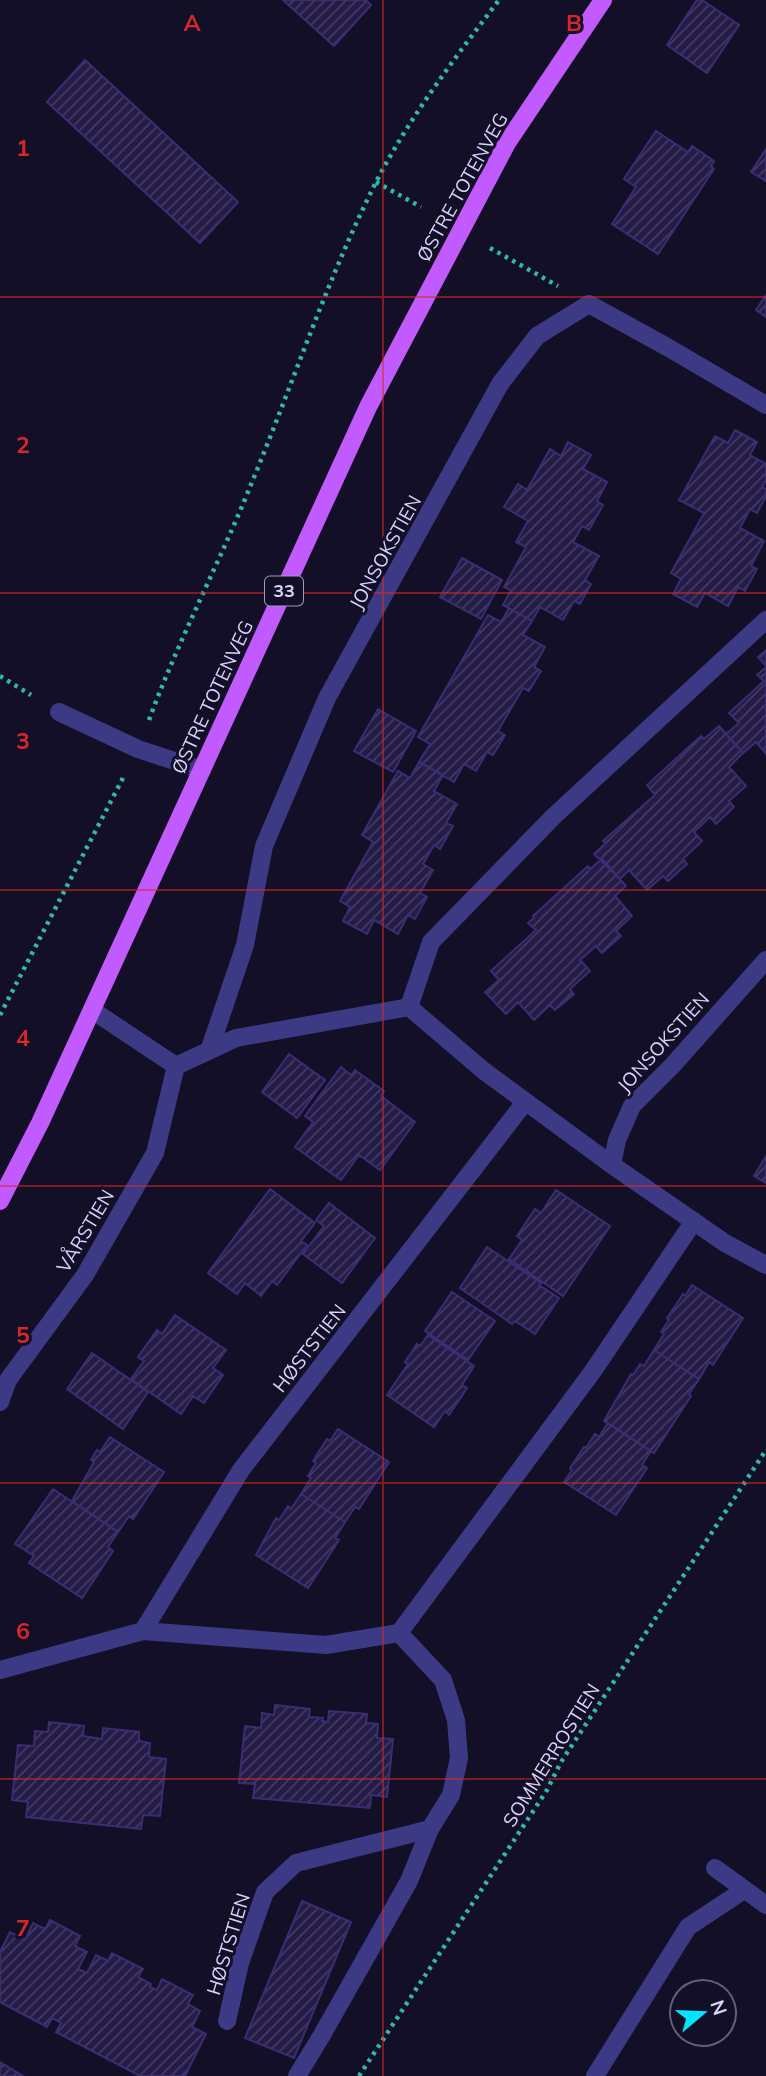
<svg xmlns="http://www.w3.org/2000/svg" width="766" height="2076" font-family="Mulish,sans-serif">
  <defs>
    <pattern id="building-hatch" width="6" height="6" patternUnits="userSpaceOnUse" patternTransform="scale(1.75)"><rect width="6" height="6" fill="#241b47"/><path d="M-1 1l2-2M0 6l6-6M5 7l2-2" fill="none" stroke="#433b63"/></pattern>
  </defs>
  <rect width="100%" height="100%" fill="#130f26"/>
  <path fill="url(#building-hatch)" stroke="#3b2d73" stroke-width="2" d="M283,0H366L371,5L334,46Z
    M697,0H702L739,25L707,73L667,45Z
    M85,60L238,202L200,243L47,102Z
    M656,131L688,152L692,146L714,161L711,166L714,169L658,254L612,224L636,187L624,179Z
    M766,149V181L751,172Z
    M766,295V317L756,310Z
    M735,430L757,442L750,455L766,464V480L762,487L766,489V496L757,513L750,509L740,528L764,541L751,566L757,569L745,591L738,587L728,606L705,593L697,607L673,594L681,579L671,573L704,513L679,500L715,436L728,443Z
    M568,442L591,455L583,469L607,482L597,501L603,505L589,530L582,526L573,542L599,556L585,580L591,584L580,604L574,601L563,620L540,607L532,621L503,605L511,590L504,587L526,547L516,542L528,521L504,507L518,484L527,490L550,449L561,456Z
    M462,558L502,580L481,619L440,597Z
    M509,608L532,621L523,635L545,647L534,667L541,671L529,691L523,688L498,731L505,735L493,755L487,752L476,771L464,764L454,782L419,762L430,744L418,737L488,615L501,622Z
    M766,650V666L758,657Z
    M766,667V754L756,742L743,753L726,734L739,723L729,713L764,681L757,675Z
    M378,709L416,731L393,772L354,751Z
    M719,726L743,753L729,767L746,786L729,801L734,807L716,824L710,817L694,832L702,841L683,859L687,864L668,881L663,876L647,890L629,870L620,879L594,854L606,843L603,841L655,795L647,785L701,736L704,739Z
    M419,762L443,775L434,791L457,804L446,823L453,826L440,849L434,845L423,864L433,870L420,893L427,897L415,919L408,915L398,934L374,920L367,934L343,921L350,907L340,901L373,842L362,835L398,771L410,778Z
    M602,859L626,886L615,896L632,916L616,931L621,936L602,953L596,946L580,960L590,971L570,989L574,994L555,1010L550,1005L534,1020L518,1002L506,1014L485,992L499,980L491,971L536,930L528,923L534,918L533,916L588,866L590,869Z
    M289,1054L325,1080L297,1118L262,1092Z
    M341,1067L351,1075L355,1070L384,1091L381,1096L415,1122L380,1170L359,1155L341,1180L295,1147L313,1122L305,1116Z
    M766,1156V1183L754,1176Z
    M270,1189L315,1223L301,1241L307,1245L277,1285L272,1281L261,1296L245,1283L237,1294L208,1273Z
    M556,1190L610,1226L563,1296L509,1259L522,1240L517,1236L535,1209L541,1213Z
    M329,1203L375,1238L342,1283L303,1254L324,1226L316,1220Z
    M487,1247L541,1283L539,1285L559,1298L535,1334L515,1321L512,1324L460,1288Z
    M692,1285L743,1318L713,1365L709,1362L699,1379L654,1350L664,1334L661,1332L669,1320L667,1318L683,1294L685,1296Z
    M452,1292L495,1321L468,1360L425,1331Z
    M175,1315L226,1350L213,1368L223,1375L204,1403L193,1396L181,1414L131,1379L144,1361L138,1357L157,1330L162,1334Z
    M428,1335L474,1366L462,1385L467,1388L449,1415L445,1411L434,1427L387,1395L408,1364L405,1362L417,1344L420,1346Z
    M654,1350L699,1379L689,1394L691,1396L654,1453L604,1421L631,1374L633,1375L640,1364L644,1366Z
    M92,1353L148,1392L123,1429L67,1389Z
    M608,1423L651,1451L642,1465L647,1468L616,1515L564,1482L572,1470L570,1468L584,1447L586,1448L595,1434L599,1437Z
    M338,1429L389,1462L359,1509L355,1507L345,1522L301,1494L311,1478L308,1476L316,1463L313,1461L327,1439L330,1441Z
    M110,1437L164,1472L133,1519L129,1516L118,1532L72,1501L94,1462L91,1460L97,1450L100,1452Z
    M53,1489L118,1532L108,1547L113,1551L82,1598L29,1563L34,1556L15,1544Z
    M301,1494L345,1522L335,1538L339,1540L308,1588L256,1555L276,1518L279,1520L288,1506L291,1509Z
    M275,1705L310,1709L309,1717L323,1718L322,1721L328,1722L329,1711L367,1714L366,1723L378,1724L377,1738L393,1739L387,1797L371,1795L370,1808L253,1798L255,1784L239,1783L245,1726L261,1728L262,1713L274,1715Z
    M49,1722L84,1726L83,1736L102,1739L103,1728L139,1732V1741L150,1743L149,1757L166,1759L160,1816L143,1815L141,1829L26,1817L28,1802L12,1800L18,1745L34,1746L35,1731L48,1732Z
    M302,1901L351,1922L294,2058L245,2038Z
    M50,1920L80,1936L75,1946L87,1952L78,1969L87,1973L96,1955L108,1961L112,1953L143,1969L138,1977L151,1984L150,1987L157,1990L162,1979L193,1995L188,2004L200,2011L192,2027L206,2034L185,2076H140L56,2032L61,2023L52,2018L47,2027L0,2002V1952L10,1932L25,1940L33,1923L45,1929Z
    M0,2062L23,2076H0Z"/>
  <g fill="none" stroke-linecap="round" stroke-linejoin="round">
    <path stroke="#2fb8b0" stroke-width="4.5" stroke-dasharray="3.5 5" stroke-linecap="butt" d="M376,182L421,207
      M490,248L558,286
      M0,676L31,695
      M149,720C178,641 218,566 250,487C292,386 326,282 375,184C409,118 454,59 499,0
      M0,1015L124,776
      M359,2076L547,1790L561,1762L766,1450"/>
    <path stroke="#3d3a85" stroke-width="18" d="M59,712L138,749L202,770
      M409,1007L431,942L553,817L766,620
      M92,1010L176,1066L236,1038L409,1007L484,1071L612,1165L725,1243L766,1265
      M209,1051L245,945L264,846L327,698L500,384L537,336L589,304L669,348L766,405
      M612,1165L617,1140L632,1106L672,1066L766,960
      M0,1402L8,1380L85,1275L155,1153L176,1066
      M143,1631L241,1470L525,1102
      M0,1670L143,1631L326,1645L399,1633L593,1371L694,1221
      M715,1868L766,1905
      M227,2021L240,1963L265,1892L296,1863L430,1829
      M297,2076L322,2035L409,1881L430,1829L451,1795L459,1758L456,1720L443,1680L399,1633
      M595,2076L688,1927L744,1890"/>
    <path stroke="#c25bff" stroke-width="18" d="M0,1201L40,1123L368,407L507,143L603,0"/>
  </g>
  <path fill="none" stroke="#d62828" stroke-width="2" stroke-opacity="0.55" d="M383,0V2076M0,297H766M0,593H766M0,890H766M0,1186H766M0,1483H766M0,1779H766"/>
  <g text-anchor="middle" stroke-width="6" stroke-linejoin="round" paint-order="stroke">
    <rect fill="#130f26" stroke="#9e99be" stroke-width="2" x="265" y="576.5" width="38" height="29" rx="5"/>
    <g font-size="18" font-weight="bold" fill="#d9d4ff">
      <text x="284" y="597">33</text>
    </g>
    <g font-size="19" fill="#d9d4ff" stroke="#130f26">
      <text transform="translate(462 187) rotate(-61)" y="7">ØSTRE TOTENVEG</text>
      <text transform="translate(385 552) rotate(-61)" y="7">JONSOKSTIEN</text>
      <text transform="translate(212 697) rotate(-65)" y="7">ØSTRE TOTENVEG</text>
      <text transform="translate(663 1042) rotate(-48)" y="7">JONSOKSTIEN</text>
      <text transform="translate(85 1231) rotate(-59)" y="7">VÅRSTIEN</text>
      <text transform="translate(309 1348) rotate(-52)" y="7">HØSTSTIEN</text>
      <text transform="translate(551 1755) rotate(-58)" y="7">SOMMERROSTIEN</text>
      <text transform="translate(228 1944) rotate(-73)" y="7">HØSTSTIEN</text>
    </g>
  </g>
  <g font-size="23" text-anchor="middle" font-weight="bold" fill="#d62828" stroke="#130f26" stroke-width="6" stroke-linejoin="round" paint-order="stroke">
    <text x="192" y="31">A</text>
    <text x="574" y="31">B</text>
    <text x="23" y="156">1</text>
    <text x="23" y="453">2</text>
    <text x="23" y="749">3</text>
    <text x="23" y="1046">4</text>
    <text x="23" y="1343">5</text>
    <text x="23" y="1639">6</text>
    <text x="23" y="1936">7</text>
  </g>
  <g transform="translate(703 2013) rotate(71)"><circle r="33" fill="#130f26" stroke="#625e7d" stroke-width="2"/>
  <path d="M0-5L12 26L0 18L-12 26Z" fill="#00e5ff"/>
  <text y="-10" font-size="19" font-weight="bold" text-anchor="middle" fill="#d9d4ff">N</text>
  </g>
</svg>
